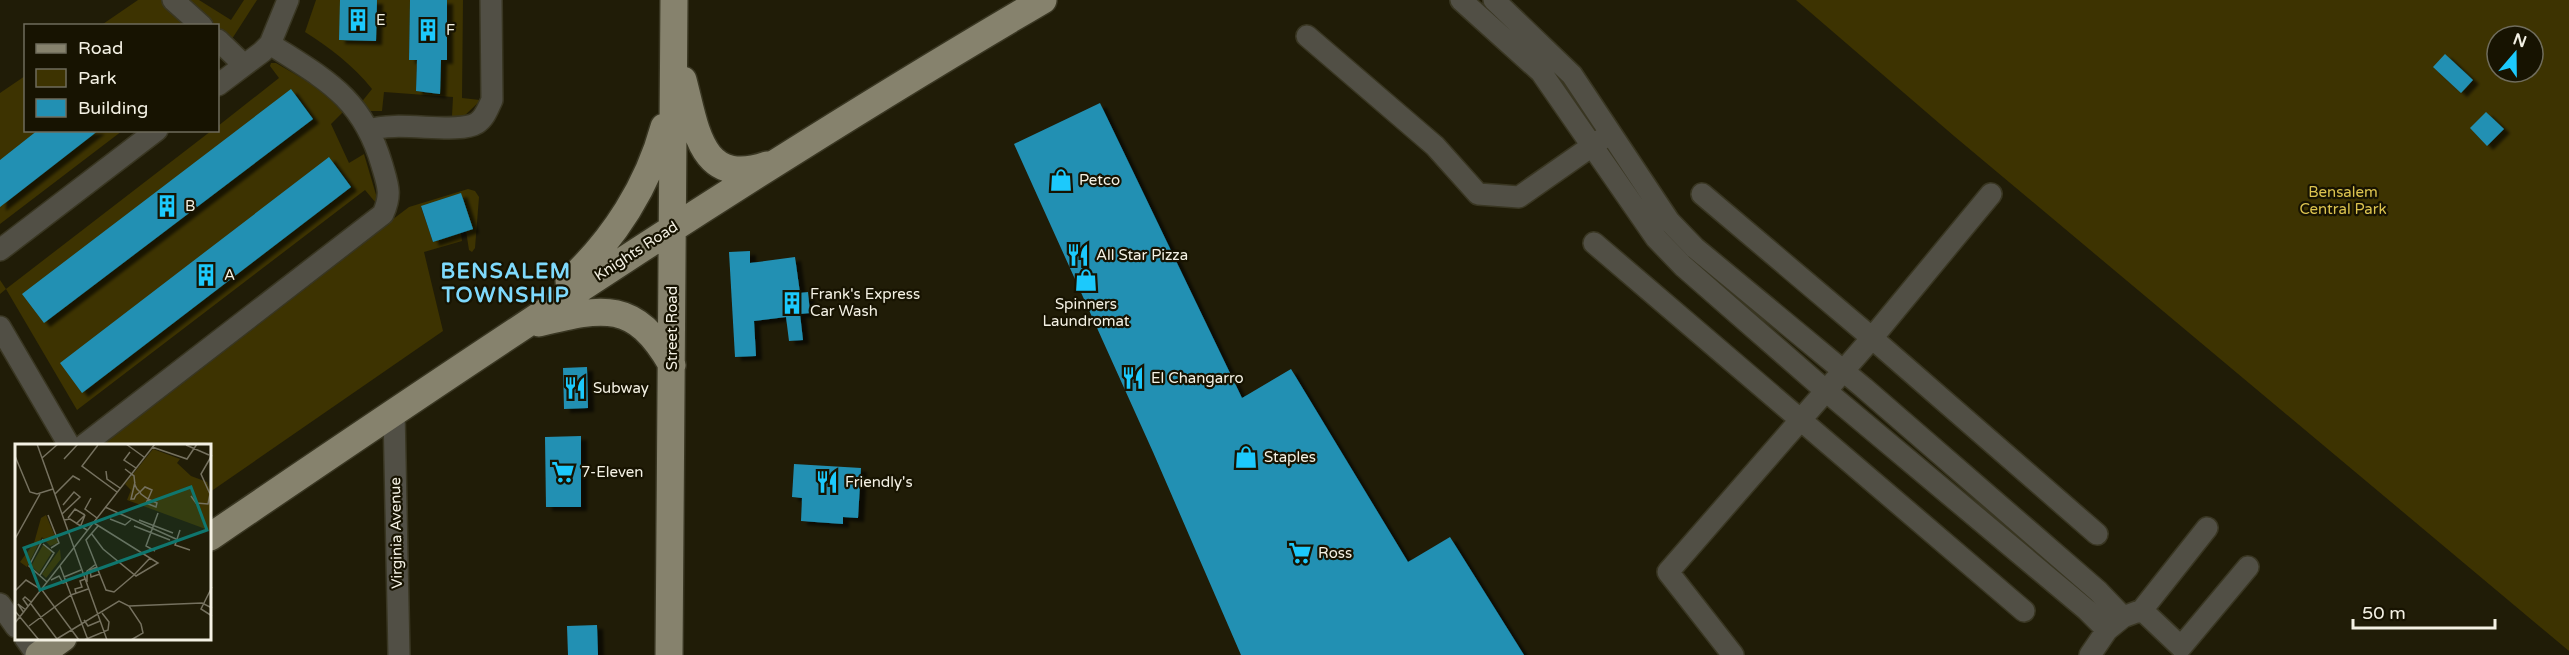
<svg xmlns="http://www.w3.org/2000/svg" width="2569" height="655" font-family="'Varela Round',sans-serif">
  <defs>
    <filter id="shadow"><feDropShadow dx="6" dy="4" stdDeviation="1.5" flood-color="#0009"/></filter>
  </defs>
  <rect width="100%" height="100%" fill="#201c07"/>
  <path fill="#3d3301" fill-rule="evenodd" d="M138,0H169L196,26H100Z
    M184,0H199L231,20L244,0H257L230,42L218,31V26L211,25Z
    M316,0H410L409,59L417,60L416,91L440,94L441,60H447V0H463L462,98L480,100L479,102L463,117L452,116L453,97L384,92L382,111H369L360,104L372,89C353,65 330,48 305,32Z
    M1796,0H2569V651L1954,136ZM2497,36H2533V72H2497Z
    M271,63H276L329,94L344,111L331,124L349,163L364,154L377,198L376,203L365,190L77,410L6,289L0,294V280L6,289L211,131L218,130V126L279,78L270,66Z
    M25,76L26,130L122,131L0,224V93Z
    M468,189L475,191L479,197L475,248L472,252L469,250L466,231L472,229L461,194L421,207L433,242L461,233L462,241L424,252L443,331L210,492V445H104L108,435L409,207Z"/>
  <path fill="#2290b3" filter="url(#shadow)" d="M340,0H377L376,41L339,40Z
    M410,0H447V60H441L440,94L416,91L417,60H409Z
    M2445,54L2473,80L2461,93L2433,67Z
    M291,89L313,119L44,323L22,294Z
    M1100,103L1242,398L1291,369L1408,562L1450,537L1524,655H1241L1153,452L1014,144Z
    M2486,112L2504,129L2487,146L2470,128Z
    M38,130H99L0,207V160Z
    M329,157L351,187L82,393L60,363Z
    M461,193L473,229L433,242L421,206Z
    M750,251V263L795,257L800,293L808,292L810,313L800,314L803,340L789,341L786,317L754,321L756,356L735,357L729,252Z
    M587,367L588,408L564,409L563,368Z
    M581,436V507H546L545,437Z
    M794,464L861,468L858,518L843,517V524L801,521L802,498L792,497Z
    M597,625L598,655H568L567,626Z"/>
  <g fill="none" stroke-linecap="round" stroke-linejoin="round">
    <g stroke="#393622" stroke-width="24">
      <path id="minor" d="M173,0L202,26
        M1461,0L1541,72L1656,238L1683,266L1826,391L2087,610L2107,630
        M1494,0L1572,75L1669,221L1695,248L1864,388L2098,591L2123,617
        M1307,36L1435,146L1478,194L1519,197L1602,139
        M218,40L244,65
        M218,85L262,52L270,44L288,0
        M369,130C398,120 458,135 477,123C485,118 488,108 492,100L491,0
        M1702,194L1872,338L2097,534
        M1594,243L2024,611
        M0,250L157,130
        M0,327L69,445
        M394,411L399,655
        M84,445L383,214C392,194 388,186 382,165C362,97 326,80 270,44
        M0,604L16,627
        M2142,610L2181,647L2248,567
        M25,638L37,655
        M1733,655L1668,572L1872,338L1991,194
        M2090,655L2107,630L2123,617L2142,610L2207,528"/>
    </g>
    <g stroke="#393622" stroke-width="30">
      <path id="major" d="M683,80C696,128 700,188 767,165
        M569,281C614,239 648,186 664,127
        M539,323C604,307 635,300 672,365
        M210,537C483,351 758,167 1043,0
        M39,655L63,638
        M669,655L674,0"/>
    </g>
    <use href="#minor" stroke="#514f45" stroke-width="21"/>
    <use href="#major" stroke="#86826d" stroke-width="27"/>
  </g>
  <defs>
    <g id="building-bare" transform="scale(1.8)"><path d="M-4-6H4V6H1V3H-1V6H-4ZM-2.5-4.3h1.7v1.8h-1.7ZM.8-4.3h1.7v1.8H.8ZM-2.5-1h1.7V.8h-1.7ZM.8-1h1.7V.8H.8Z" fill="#1cc9fc" stroke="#171301" stroke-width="2.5" paint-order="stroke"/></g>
    <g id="shop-bare" transform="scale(1.8)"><path d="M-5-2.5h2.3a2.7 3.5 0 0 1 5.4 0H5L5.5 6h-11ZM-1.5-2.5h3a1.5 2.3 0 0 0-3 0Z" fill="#1cc9fc" stroke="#171301" stroke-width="2.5" paint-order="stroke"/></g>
    <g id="restaurant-bare" transform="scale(1.8)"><path d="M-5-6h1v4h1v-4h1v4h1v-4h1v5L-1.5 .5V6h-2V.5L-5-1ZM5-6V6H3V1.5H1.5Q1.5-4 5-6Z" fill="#1cc9fc" stroke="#171301" stroke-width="2.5" paint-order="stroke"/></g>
    <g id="supermarket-bare" transform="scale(1.8)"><path d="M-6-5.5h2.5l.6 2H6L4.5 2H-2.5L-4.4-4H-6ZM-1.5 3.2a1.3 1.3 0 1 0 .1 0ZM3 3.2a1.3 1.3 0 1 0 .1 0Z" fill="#1cc9fc" stroke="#171301" stroke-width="2.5" paint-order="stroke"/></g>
  </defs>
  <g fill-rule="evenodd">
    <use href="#building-bare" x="358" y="20"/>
    <use href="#building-bare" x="428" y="30"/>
    <use href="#shop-bare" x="1061" y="180"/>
    <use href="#building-bare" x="167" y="206"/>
    <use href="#restaurant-bare" x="1078" y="255"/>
    <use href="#building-bare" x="206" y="275"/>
    <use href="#shop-bare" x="1086" y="280"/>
    <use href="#building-bare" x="792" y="303"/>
    <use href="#restaurant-bare" x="1133" y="378"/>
    <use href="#restaurant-bare" x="575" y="388"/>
    <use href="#shop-bare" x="1246" y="457"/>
    <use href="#supermarket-bare" x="563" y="472"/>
    <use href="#restaurant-bare" x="827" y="482"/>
    <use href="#supermarket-bare" x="1300" y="553"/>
  </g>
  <g text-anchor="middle" stroke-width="4.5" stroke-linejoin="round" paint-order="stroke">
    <g font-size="15" fill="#f4f1e4" stroke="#171301" text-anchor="start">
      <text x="376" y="25">E</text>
      <text x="446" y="35">F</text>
      <text x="1079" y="185">Petco</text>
      <text x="185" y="211">B</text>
      <text x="1096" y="260">All Star Pizza</text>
      <text x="224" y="280">A</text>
      <text x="810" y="299">Frank's Express<tspan x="810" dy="17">Car Wash</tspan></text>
      <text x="1086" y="309" text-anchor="middle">Spinners<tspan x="1086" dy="17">Laundromat</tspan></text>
      <text x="1151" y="383">El Changarro</text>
      <text x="593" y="393">Subway</text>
      <text x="1264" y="462">Staples</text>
      <text x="581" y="477">7-Eleven</text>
      <text x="845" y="487">Friendly's</text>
      <text x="1318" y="558">Ross</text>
    </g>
    <g font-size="15" fill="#dcc34f" stroke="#171301">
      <text x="2343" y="197">Bensalem<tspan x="2343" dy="17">Central Park</tspan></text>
    </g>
    <g font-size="15" fill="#f4f1e4" stroke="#171301">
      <text transform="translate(636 251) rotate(-33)" y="5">Knights Road</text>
      <text transform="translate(672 328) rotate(-90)" y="5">Street Road</text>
      <text transform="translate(396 533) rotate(-91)" y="5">Virginia Avenue</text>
    </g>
    <g font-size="21" font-weight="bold" letter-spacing="1.5" fill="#7ed9fc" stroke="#171301">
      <text x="506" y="278">BENSALEM<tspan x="506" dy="24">TOWNSHIP</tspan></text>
    </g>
  </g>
  <g transform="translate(15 444)">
    <rect width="196" height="196" fill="#201c07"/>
    <path d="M138,5L165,15L162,19L176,32L192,38L196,49V87L112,56L116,46L110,40ZM31,71L43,99L35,102L27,93L12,123L5,118L19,99L26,74ZM28,101L37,108L24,129L16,122ZM45,105L46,115L31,134L27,130Z" fill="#3d3301"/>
    <path fill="none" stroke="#75715f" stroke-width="1.5" d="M22,0L92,196M111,0L129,13M83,1L67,22L102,48M171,1L194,11M137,3L172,15L182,0M115,8L109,16L121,24M0,12L15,48L22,50L38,45M27,14L43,0M49,15L63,0M110,25L119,32L120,41L122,45L125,48L126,50L133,55L142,59L141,63L131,59L134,53L137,46L130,43L125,48L121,51L119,55H116L120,38M91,27L92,35L105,44M40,50L58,32L65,36M176,52L181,59L193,60L195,50L186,30L197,11M76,54L70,65L82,74M90,63L161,95M47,70L65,53L59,48L48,61M33,71L44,99L36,104M53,74L60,65L70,71M95,75L110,81L116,76M49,76L55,75L72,86M124,76L158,89M61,80L70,71L66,81M83,82L71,96L91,146L99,148L119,131M119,82L155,96M165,86L160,101L175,106M76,89L88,105L121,132L143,119L79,79M0,95L25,50M28,95L14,122L32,138M140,107L131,102L143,69M45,122L73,196M82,123L75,126L76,133L85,130M25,131L39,109L28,100M119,131L135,114M49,133L66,126M36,136L44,132L48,139L51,138M72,138V127L81,120M197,143L186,165L197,172M0,147L11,136L27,146L64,196M61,149L60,145L67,143L65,137L70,135M16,160L42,195M13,162L8,155L10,153L16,158M114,162L187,159L197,164M0,167L24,196M9,169L3,160L11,166M69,176L73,182L85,177M0,179L140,0M14,182L56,151L73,145M40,196L104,157L114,162L126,180L128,189L116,196M69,196L93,186L94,178L87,169"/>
    <path fill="#0f766e" fill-opacity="0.15" stroke="#0f766e" stroke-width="3" d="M176,43L192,86L25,146L9,104Z"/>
    <rect width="196" height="196" fill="none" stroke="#f4f1e4" stroke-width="3"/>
  </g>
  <rect x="24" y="24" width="195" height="108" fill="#171301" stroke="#6f6c5c" stroke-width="1.5"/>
  <rect x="36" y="44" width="30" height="9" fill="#86826d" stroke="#6f6c5c" stroke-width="1.5"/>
  <text x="78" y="54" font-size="18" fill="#f4f1e4">Road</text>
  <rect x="36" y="69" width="30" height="18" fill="#3d3301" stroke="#6f6c5c" stroke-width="1.5"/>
  <text x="78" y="84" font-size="18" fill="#f4f1e4">Park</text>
  <rect x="36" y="99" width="30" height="18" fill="#2290b3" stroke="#6f6c5c" stroke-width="1.5"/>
  <text x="78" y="114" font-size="18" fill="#f4f1e4">Building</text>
  <g transform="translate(2515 54) rotate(20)"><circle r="28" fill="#171301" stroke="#6f6c5c" stroke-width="1.5"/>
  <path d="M0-4.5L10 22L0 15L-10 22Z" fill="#1cc9fc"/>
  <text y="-9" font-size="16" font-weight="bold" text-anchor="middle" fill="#f4f1e4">N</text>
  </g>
  <path d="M2353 619v9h142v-9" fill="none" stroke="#f4f1e4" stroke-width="3"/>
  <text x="2362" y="619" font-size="18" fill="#f4f1e4" stroke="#171301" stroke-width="4.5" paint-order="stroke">50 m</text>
</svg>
